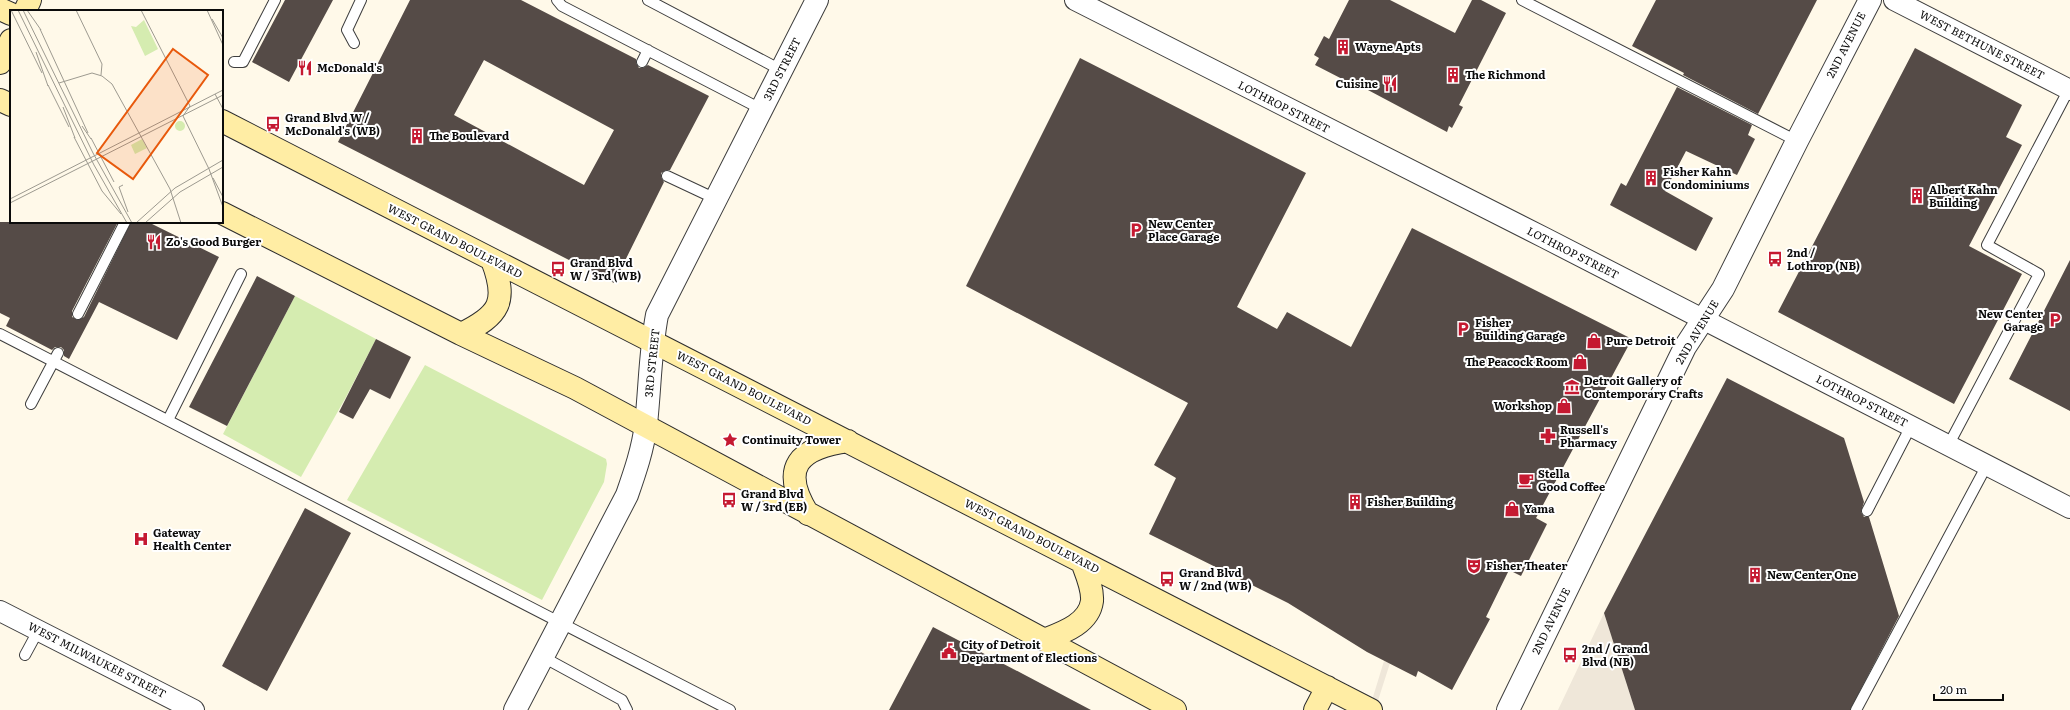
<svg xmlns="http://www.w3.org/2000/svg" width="2070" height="710" font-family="Literata,serif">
  <rect width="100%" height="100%" fill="#fff9e9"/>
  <path fill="#d5ecb0" d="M295,296L376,339L346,397L301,477L223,434Z
    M425,365L606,459L607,464L604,482L542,600L347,500Z"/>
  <path fill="#efe7d9" d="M1604,613L1635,710H1558Z
    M1384,661L1390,663L1375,710H1369Z"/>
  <path fill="#554b47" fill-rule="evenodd" d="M285,0H333L289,82L252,62Z
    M410,0H521L636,59V63L639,68H643L648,65L709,96L670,170H666L661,173V177L664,182L614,283L338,142ZM484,60L614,130L584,185L454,115Z
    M1349,0H1390L1455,33L1472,0H1481L1506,13L1459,105L1463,107L1452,128L1449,126L1447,132L1351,81L1350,83L1315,65L1319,58L1314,55L1324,36L1329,39Z
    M1656,0H1817L1758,114L1683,75L1684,73L1632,46Z
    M1915,48L2022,105L2006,137L2022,145L1969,246L2022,274L1954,404L1778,312Z
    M1080,58L1306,173L1237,307L1277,329L1287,312L1351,347L1412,228L1632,339L1536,518L1547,524L1521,576L1509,570L1486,617L1490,619L1452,690L1418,671L1416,677L1367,652L1288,603L1149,534L1176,478L1154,465L1188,403L966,286Z
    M1677,87L1752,125L1748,135L1755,139L1737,175L1686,151L1665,191L1713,218L1696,251L1610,205L1621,183L1626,186Z
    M0,222H118L72,311V317L78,320L84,317L131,222H148L219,257L177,340L99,302L69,359L64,356V350L61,347H55L52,350L6,326L10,318L0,313Z
    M2070,260V411L2009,379Z
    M257,276L295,296L227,426L189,407Z
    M376,339L411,357L390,399L370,389L353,419L339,412Z
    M1727,378L1844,438L1864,502L1861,512L1864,517H1869L1899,616L1850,710H1635L1604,613Z
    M305,508L351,533L267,691L222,666Z
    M933,627L1023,674L1091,710H889Z"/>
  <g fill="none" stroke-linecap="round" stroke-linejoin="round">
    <g stroke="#3e3e3e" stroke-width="12">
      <path id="service" d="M557,0L562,6L761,109
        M648,0L781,70
        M1522,0L1797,141
        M354,43L347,30L361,0
        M234,62H243L275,0
        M642,62L648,50
        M667,176L716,199
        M78,314L125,222
        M0,334L730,710
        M31,404L58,353
        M168,420L241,274
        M1948,446L2039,274L1987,245L2069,89
        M1867,511L1911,426
        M25,655L38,631
        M543,657L622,700L627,710
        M1856,710L1987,465"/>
    </g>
    <g stroke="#3e3e3e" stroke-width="22">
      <path id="minor" d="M1075,0L1545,238L2070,508
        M1894,0L2070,90
        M0,611L194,710"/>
    </g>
    <g stroke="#3e3e3e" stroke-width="24">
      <path id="tertiary" d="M515,710L627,495C635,472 643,449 646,424C650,388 650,352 657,315L817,0
        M1508,710L1685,347L1723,289L1797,141L1870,0"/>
    </g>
    <g stroke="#2d2d2d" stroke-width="24">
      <path id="secondary" d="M0,9L11,14
        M25,11L30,0
        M0,63L11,40
        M0,100L11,105
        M222,121L1371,710
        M222,213L461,334L575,388L1175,710
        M461,334C500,315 508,302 492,260
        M808,514C779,467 799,448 848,441
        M1044,640C1062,633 1089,624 1092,601C1093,588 1086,573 1082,562
        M1315,710L1327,687"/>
    </g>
    <use href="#service" stroke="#fff" stroke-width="10"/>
    <use href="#minor" stroke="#fff" stroke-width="20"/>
    <use href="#tertiary" stroke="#fff" stroke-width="22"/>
    <use href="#secondary" stroke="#ffeda4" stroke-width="22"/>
  </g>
  <defs>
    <g id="building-bare" transform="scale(1.2)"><path d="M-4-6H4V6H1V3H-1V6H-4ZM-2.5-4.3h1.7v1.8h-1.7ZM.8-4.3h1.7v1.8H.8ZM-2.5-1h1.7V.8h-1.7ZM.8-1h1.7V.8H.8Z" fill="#c51931" stroke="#fff" stroke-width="2.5" paint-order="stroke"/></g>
    <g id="restaurant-bare" transform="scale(1.2)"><path d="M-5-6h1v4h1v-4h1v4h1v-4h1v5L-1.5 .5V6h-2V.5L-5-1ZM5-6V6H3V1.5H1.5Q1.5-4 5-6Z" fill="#c51931" stroke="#fff" stroke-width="2.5" paint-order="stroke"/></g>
    <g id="bus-bare" transform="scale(1.2)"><path d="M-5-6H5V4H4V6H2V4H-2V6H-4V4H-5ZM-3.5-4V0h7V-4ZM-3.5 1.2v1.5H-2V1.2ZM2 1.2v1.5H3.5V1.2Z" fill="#c51931" stroke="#fff" stroke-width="2.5" paint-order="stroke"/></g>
    <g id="parking-bare" transform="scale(1.2)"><path d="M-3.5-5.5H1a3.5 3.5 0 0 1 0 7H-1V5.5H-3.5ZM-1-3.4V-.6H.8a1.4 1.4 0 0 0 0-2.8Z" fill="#c51931" stroke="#fff" stroke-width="2.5" paint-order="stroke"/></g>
    <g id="shop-bare" transform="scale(1.2)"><path d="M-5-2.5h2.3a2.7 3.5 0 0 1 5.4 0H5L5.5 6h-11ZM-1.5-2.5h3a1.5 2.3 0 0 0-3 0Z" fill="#c51931" stroke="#fff" stroke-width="2.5" paint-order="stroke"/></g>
    <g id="museum-bare" transform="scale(1.2)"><path d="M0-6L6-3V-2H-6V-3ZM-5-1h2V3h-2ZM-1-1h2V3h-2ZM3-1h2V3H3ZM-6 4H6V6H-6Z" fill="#c51931" stroke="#fff" stroke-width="2.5" paint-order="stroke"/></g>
    <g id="pharmacy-bare" transform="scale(1.2)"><path d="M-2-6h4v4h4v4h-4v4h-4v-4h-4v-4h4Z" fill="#c51931" stroke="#fff" stroke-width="2.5" paint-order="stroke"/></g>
    <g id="sight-bare" transform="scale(1.2)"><path d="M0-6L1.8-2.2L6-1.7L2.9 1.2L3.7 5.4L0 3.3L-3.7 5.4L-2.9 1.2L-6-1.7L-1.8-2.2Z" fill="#c51931" stroke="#fff" stroke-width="2.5" paint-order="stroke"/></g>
    <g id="cafe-bare" transform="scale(1.2)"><path d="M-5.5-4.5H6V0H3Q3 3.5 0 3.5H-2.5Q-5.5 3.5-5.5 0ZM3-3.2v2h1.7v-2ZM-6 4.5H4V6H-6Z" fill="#c51931" stroke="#fff" stroke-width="2.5" paint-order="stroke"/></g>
    <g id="hospital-bare" transform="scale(1.2)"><path d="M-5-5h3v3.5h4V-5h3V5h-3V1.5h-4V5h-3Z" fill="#c51931" stroke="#fff" stroke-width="2.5" paint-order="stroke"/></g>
    <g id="theatre-bare" transform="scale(1.2)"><path d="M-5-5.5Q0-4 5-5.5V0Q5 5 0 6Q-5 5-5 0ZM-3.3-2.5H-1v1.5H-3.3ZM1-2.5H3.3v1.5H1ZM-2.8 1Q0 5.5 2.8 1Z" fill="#c51931" stroke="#fff" stroke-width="2.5" paint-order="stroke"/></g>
    <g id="civic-bare" transform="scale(1.2)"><path d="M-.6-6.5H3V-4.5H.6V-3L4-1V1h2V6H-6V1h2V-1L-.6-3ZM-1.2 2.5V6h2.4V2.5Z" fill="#c51931" stroke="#fff" stroke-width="2.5" paint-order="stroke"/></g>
  </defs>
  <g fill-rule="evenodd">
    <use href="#building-bare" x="1343" y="47"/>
    <use href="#restaurant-bare" x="305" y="68"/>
    <use href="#building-bare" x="1453" y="75"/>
    <use href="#restaurant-bare" x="1390" y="84"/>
    <use href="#bus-bare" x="273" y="124"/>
    <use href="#building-bare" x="417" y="136"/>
    <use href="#building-bare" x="1651" y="178"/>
    <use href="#building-bare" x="1917" y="196"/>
    <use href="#parking-bare" x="1136" y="230"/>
    <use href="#restaurant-bare" x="154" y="242"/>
    <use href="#bus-bare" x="1775" y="259"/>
    <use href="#bus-bare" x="558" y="269"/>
    <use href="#parking-bare" x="2055" y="320"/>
    <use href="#parking-bare" x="1463" y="329"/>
    <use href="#shop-bare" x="1594" y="341"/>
    <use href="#shop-bare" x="1580" y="362"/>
    <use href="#museum-bare" x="1572" y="387"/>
    <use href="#shop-bare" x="1564" y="406"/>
    <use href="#pharmacy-bare" x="1548" y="436"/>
    <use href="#sight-bare" x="730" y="440"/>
    <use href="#cafe-bare" x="1526" y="480"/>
    <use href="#bus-bare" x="729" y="500"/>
    <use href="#building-bare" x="1355" y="502"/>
    <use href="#shop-bare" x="1512" y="509"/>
    <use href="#hospital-bare" x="141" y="539"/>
    <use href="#theatre-bare" x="1474" y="566"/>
    <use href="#building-bare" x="1755" y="575"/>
    <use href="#bus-bare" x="1167" y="579"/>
    <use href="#civic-bare" x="949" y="651"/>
    <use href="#bus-bare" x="1570" y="655"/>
  </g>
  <g text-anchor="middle" stroke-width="4" stroke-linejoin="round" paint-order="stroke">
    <g font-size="11" fill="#0b0b0b" stroke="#fff">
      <text transform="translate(1846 45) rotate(-63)" y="4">2ND AVENUE</text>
      <text transform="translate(1982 45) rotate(27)" y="4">WEST BETHUNE STREET</text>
      <text transform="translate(782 69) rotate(-63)" y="4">3RD STREET</text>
      <text transform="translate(1284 107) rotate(27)" y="4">LOTHROP STREET</text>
      <text transform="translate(455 241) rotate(27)" y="4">WEST GRAND BOULEVARD</text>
      <text transform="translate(1573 253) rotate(27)" y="4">LOTHROP STREET</text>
      <text transform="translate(1697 332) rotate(-59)" y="4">2ND AVENUE</text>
      <text transform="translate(652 363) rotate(-84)" y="4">3RD STREET</text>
      <text transform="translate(744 388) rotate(27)" y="4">WEST GRAND BOULEVARD</text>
      <text transform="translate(1862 401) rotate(27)" y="4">LOTHROP STREET</text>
      <text transform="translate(1032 536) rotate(27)" y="4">WEST GRAND BOULEVARD</text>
      <text transform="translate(1551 621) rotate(-64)" y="4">2ND AVENUE</text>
      <text transform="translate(97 660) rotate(27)" y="4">WEST MILWAUKEE STREET</text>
    </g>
    <g font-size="11" font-weight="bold" fill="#0b0b0b" stroke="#fff" text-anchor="start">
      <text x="1355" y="51">Wayne Apts</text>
      <text x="317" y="72">McDonald's</text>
      <text x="1465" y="79">The Richmond</text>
      <text x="1378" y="88" text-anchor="end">Cuisine</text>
      <text x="285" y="122">Grand Blvd W /<tspan x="285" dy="13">McDonald's (WB)</tspan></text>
      <text x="429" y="140">The Boulevard</text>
      <text x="1663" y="176">Fisher Kahn<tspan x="1663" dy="13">Condominiums</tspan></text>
      <text x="1929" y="194">Albert Kahn<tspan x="1929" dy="13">Building</tspan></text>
      <text x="1148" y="228">New Center<tspan x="1148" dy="13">Place Garage</tspan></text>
      <text x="166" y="246">Zo's Good Burger</text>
      <text x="1787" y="257">2nd /<tspan x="1787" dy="13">Lothrop (NB)</tspan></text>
      <text x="570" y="267">Grand Blvd<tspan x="570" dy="13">W / 3rd (WB)</tspan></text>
      <text x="2043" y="318" text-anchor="end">New Center<tspan x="2043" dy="13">Garage</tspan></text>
      <text x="1475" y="327">Fisher<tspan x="1475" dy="13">Building Garage</tspan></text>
      <text x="1606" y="345">Pure Detroit</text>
      <text x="1568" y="366" text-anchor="end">The Peacock Room</text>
      <text x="1584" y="385">Detroit Gallery of<tspan x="1584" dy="13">Contemporary Crafts</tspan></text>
      <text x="1552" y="410" text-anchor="end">Workshop</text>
      <text x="1560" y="434">Russell's<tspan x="1560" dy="13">Pharmacy</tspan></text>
      <text x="742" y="444">Continuity Tower</text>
      <text x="1538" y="478">Stella<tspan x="1538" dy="13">Good Coffee</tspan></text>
      <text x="741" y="498">Grand Blvd<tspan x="741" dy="13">W / 3rd (EB)</tspan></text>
      <text x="1367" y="506">Fisher Building</text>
      <text x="1524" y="513">Yama</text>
      <text x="153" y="537">Gateway<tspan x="153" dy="13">Health Center</tspan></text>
      <text x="1486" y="570">Fisher Theater</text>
      <text x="1179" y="577">Grand Blvd<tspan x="1179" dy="13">W / 2nd (WB)</tspan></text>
      <text x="1767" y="579">New Center One</text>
      <text x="961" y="649">City of Detroit<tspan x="961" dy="13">Department of Elections</tspan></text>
      <text x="1582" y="653">2nd / Grand<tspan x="1582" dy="13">Blvd (NB)</tspan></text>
    </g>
  </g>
  <g transform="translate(10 10)">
    <rect width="213" height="213" fill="#fff9e9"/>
    <path d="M134,10L148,39L135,46L121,16L126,17ZM165 116a5 5 0 1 1 10 0a5 5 0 1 1-10 0ZM132,129L137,138L125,144L121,135Z" fill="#d5ecb0"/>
    <path fill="none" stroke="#9d9a90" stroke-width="1" d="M1,0L32,63M8,0L84,155L117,213M13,0L83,143L122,213M17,0L31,20M66,0L92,54L91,65M131,0L180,96L173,106L199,159L213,197M197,0L213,35M202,9L213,28M30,19L78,123M26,42L38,76M49,73L82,63L92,66L102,74L160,179L171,213M38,75L59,117M205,84L213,99M53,97L65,128M72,116L81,129M64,127L92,181M81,128L104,172M203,168L213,187M113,175L109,177L118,202M92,181L111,204M0,189L213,80M0,193L213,85M126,213L165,178L213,150M135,213L170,182L213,157"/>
    <path fill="#e8590c" fill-opacity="0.15" stroke="#e8590c" stroke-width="2" d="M163,39L198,65L123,169L87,143Z"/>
    <rect width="213" height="213" fill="none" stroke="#0b0b0b" stroke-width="2"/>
  </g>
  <path d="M1934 694v6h69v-6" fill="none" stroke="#0b0b0b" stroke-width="2"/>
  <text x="1940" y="694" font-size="12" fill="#0b0b0b" stroke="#ffffff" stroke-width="3" paint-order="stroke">20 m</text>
</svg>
